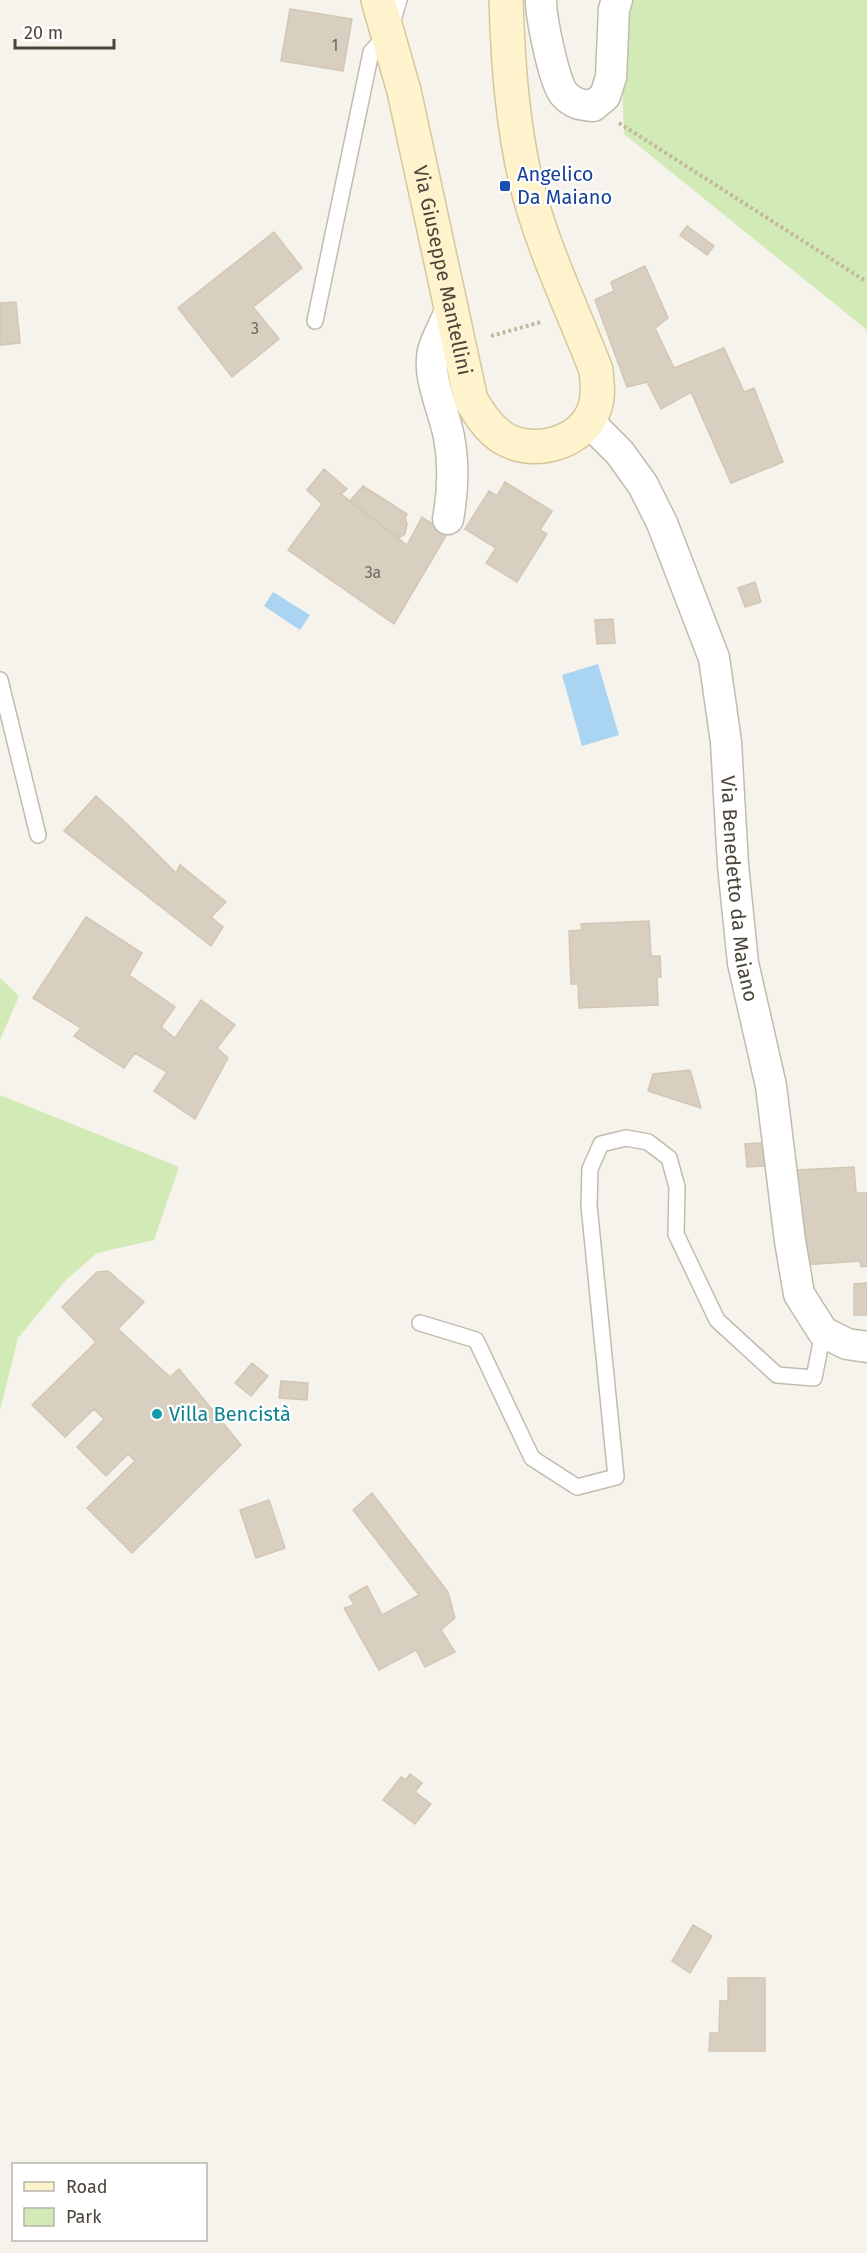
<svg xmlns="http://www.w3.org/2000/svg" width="867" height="2253" font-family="'Fira Sans',sans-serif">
  <rect width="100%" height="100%" fill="#f6f3ec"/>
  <path fill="#d2eab5" d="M619,0H867V330L624,134Z
    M0,978L19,996L0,1040Z
    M0,1095L179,1167L154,1240L97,1253L66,1280L18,1338L0,1410Z"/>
  <path fill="#a9d4f2" d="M273,592L310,615L300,630L264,606Z
    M598,664L619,735L582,746L562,675Z"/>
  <path fill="#d8cfc1" stroke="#d3c7b4" stroke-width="1.5" d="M290,9L352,19L343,71L281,61Z
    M687,226L714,246L707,255L680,235Z
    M274,232L302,268L253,307L279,339L232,377L178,308Z
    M645,266L668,318L655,328L674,368L724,348L744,392L754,388L783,462L731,483L691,392L661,409L647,382L627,387L595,300L614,291L611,282Z
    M16,302L20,343L0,345V303Z
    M324,469L347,489L341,494L407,545L422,517L447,534L394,624L288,550L322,504L307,490Z
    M505,482L552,511L540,530L547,534L517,582L486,563L496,548L465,529L489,491L497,496Z
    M363,486L407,514L405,518L407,524L405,534L400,537L395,536L350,501Z
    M755,582L761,602L745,607L738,588Z
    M613,619L615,643L597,644L595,620Z
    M96,796L127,824L176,873L180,865L226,902L211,917L223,927L211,946L64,831Z
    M86,917L142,953L129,975L175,1007L161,1027L175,1038L201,1000L235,1025L217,1048L228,1058L195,1119L154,1091L167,1072L135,1053L124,1068L74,1036L81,1028L33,998Z
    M649,921L651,956H660L661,977H657L658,1005L579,1008L578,984H571L569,931L582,930L581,924Z
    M690,1070L701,1108L648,1091L653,1074Z
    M763,1143L766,1166L747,1167L745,1144Z
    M854,1167L856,1193H867V1266L861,1267L860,1261L804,1265L797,1170Z
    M108,1271L144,1302L118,1329L170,1377L179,1369L241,1445L132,1553L87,1508L135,1461L128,1454L106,1476L77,1447L104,1419L94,1409L65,1437L32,1405L96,1342L62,1307L97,1272Z
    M867,1283V1315H854V1284Z
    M252,1363L268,1376L251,1396L235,1383Z
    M281,1381L308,1383L307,1400L279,1398Z
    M372,1493L448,1592L455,1618L441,1630L455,1652L425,1667L416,1650L379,1670L344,1608L354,1605L349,1596L367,1586L382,1615L419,1595L353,1510Z
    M269,1500L285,1548L256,1558L240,1510Z
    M410,1774L422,1783L415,1792L431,1804L415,1824L383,1800L401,1777L406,1780Z
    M693,1925L712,1936L690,1973L672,1961Z
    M728,1978H765V2051H709L710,2033H719L720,2001H728Z"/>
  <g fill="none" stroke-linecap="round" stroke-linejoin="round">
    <g stroke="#c2bbae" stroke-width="18">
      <path id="service" d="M315,321L371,52L389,33L399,0
        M0,680L38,835
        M420,1323L476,1340L532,1458L577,1487L616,1477L589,1205L590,1169L601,1144L626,1138L648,1142L669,1158L677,1187L676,1234L717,1320L777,1375L814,1378L823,1332"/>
    </g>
    <g stroke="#c2bbae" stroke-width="33">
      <g id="minor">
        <path d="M541,0C541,17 554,83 564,94C573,104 581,105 593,106L605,96L611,77L614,9L617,0"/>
        <path id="s1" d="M588,421L620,453L643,485L662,523L714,658L726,742L733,865L743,963L771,1086L790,1241L799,1294L823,1332L847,1344L867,1347"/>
        <path d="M448,519C453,492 454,464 449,437C444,410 427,378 433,351C437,337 446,322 451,308"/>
      </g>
    </g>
    <g stroke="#d6c79b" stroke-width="36">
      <g id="secondary">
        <path id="s2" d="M378,0L404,91L471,400C480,415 488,428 503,438C534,457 584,443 595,407C599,395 597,383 596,370C572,308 542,247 526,182C512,122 508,61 506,0"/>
      </g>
    </g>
    <path stroke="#c4b79f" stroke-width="4" stroke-dasharray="3 3" stroke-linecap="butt" d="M619,123L867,282
      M491,336L541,322"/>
    <use href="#service" stroke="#fff" stroke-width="15"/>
    <use href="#minor" stroke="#fff" stroke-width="30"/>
    <use href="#secondary" stroke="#fff3cd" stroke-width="33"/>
  </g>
  <rect fill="#1a4fb4" stroke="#fff" stroke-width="2" x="499" y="180" width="12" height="12" rx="3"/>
  <circle fill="#0f9aa8" stroke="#fff" stroke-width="2" cx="157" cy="1414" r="6"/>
  <g text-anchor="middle" stroke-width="4.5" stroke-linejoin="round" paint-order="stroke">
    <g font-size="16" fill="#6e675b">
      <text x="335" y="51">1</text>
      <text x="255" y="334">3</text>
      <text x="373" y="578">3a</text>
    </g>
    <g font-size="20" fill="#164399" stroke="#fff" text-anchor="start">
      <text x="517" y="181">Angelico<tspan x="517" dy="23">Da Maiano</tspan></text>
    </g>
    <g font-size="20" fill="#4b4439" stroke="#fff">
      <text dy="7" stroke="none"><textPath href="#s2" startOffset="278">Via Giuseppe Mantellini</textPath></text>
      <text dy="7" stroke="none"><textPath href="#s1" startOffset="504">Via Benedetto da Maiano</textPath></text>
    </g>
    <g font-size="20" fill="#0d838f" stroke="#fff" text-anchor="start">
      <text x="169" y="1421">Villa Bencistà</text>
    </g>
  </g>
  <rect x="12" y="2163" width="195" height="78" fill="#ffffff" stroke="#b7b4b0" stroke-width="1.5"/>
  <rect x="24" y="2182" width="30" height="9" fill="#fff3cd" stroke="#b7b4b0" stroke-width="1.5"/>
  <text x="66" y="2193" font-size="18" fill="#4b4439">Road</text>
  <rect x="24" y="2208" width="30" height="18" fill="#d2eab5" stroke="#b7b4b0" stroke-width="1.5"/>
  <text x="66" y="2223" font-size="18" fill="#4b4439">Park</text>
  <path d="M15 39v9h99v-9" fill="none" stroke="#4b4439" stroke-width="3"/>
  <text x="24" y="39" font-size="18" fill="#4b4439" stroke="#ffffff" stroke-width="4.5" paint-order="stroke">20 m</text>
</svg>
